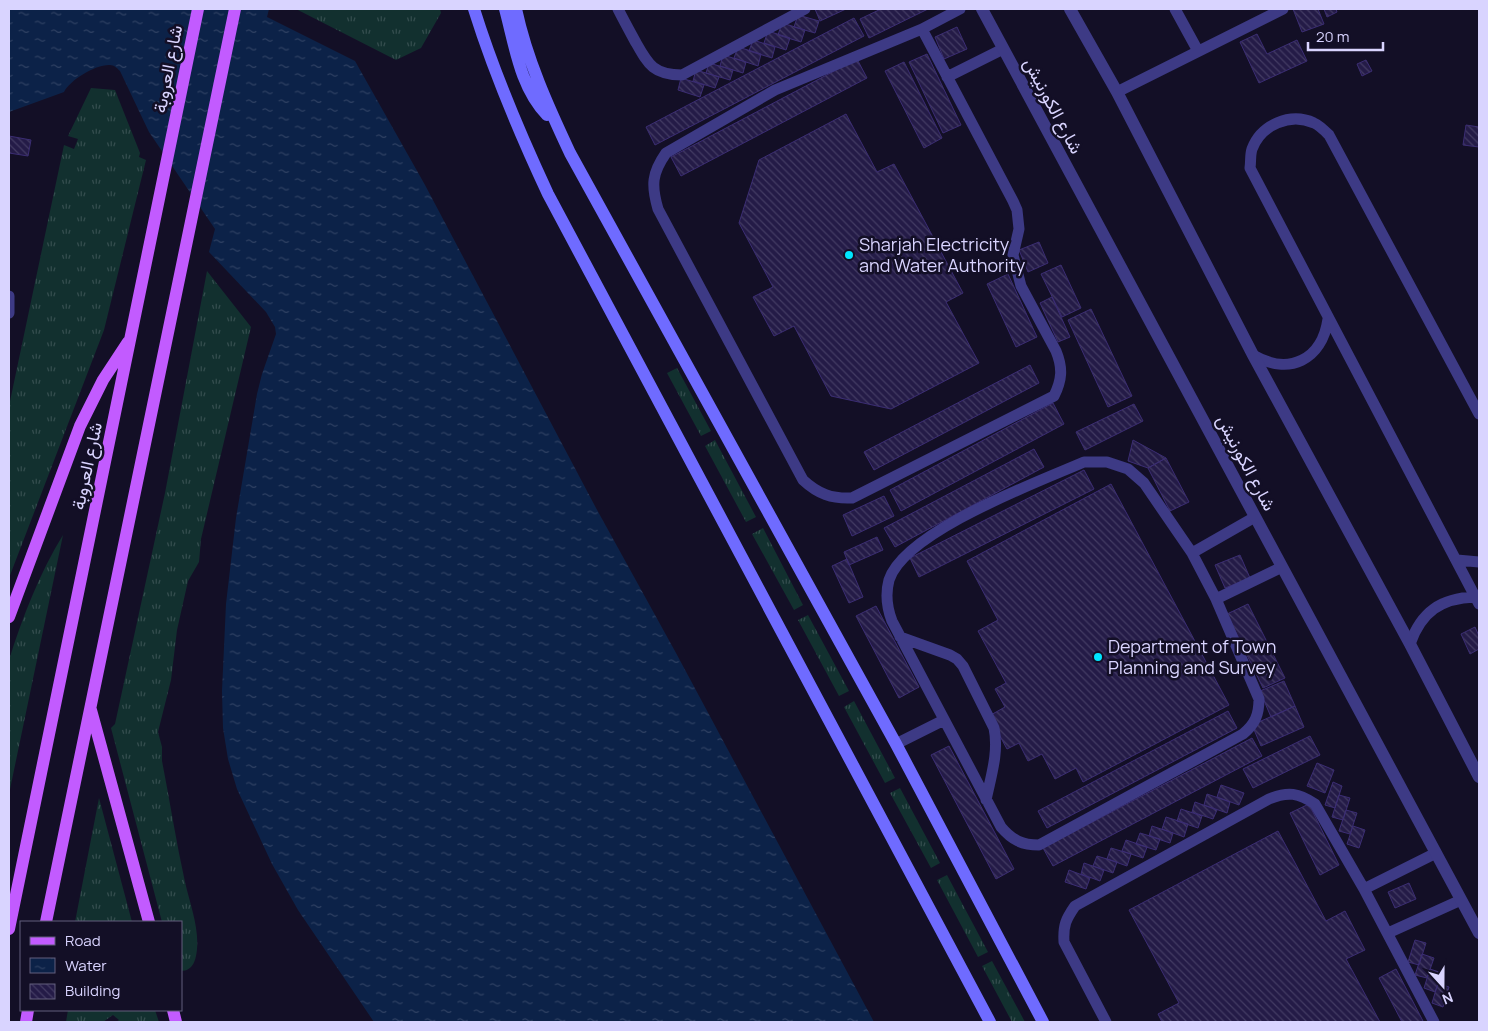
<svg xmlns="http://www.w3.org/2000/svg" width="1488" height="1031" font-family="Manrope,Vazirmatn,sans-serif">
  <defs>
    <pattern id="grass-tufts" width="24" height="20" patternUnits="userSpaceOnUse" patternTransform="scale(1.25)"><rect width="24" height="20" fill="#12302f"/><path d="M3 7l-1-3M5 7V3M7 7l1-3M15 17l-1-3M17 17v-4M19 17l1-3" fill="none" stroke="#344d4e"/></pattern>
    <pattern id="water-ripples" width="26" height="14" patternUnits="userSpaceOnUse" patternTransform="scale(1.25)"><rect width="26" height="14" fill="#0c2248"/><path d="M2 4q2-2 4 0t4 0M15 11q2-2 4 0t4 0" fill="none" stroke="#2f4163"/></pattern>
    <pattern id="building-back-hatch" width="6" height="6" patternUnits="userSpaceOnUse" patternTransform="scale(1.25)"><rect width="6" height="6" fill="#241b47"/><path d="M-1 5l2 2M0 0l6 6M5-1l2 2" fill="none" stroke="#433b63"/></pattern>
  </defs>
  <rect width="100%" height="100%" fill="#130f26"/>
  <path fill="url(#grass-tufts)" d="M296,9H440L441,13L421,48L396,60Z
    M91,88L115,90L140,153L139,157L146,160L104,330L9,578V406L64,145L74,149L78,139L68,136Z
    M207,271L251,327L201,539L199,562L188,581L177,630L171,680L158,732L162,747V761C170,801 176,842 185,882C190,904 199,927 197,949C196,960 193,971 181,971V922H162L111,728L115,724L165,493Z
    M677,368L711,431L701,436L667,373Z
    M715,440L756,517L746,522L705,446Z
    M763,528L803,605L794,610L752,534Z
    M63,535L9,794V660C22,618 40,572 63,535Z
    M808,615L849,691L839,696L798,620Z
    M854,701L895,778L885,783L844,707Z
    M900,788L940,863L931,868L890,793Z
    M99,798L132,922H75Z
    M947,875L988,952L978,957L937,880Z
    M992,961L1025,1022H1012L982,966Z
    M68,1010H155L159,1022H116L119,1020L113,1015L103,1022H66Z"/>
  <path fill="url(#water-ripples)" d="M9,9H269L267,17L355,61L425,185L596,508L676,653L874,1022H374L298,910L272,864L237,789L228,759L223,728L222,691L226,604L236,518L257,394L262,374L276,334L275,327L266,312L209,252L215,229L149,132L120,71C117,68 114,65 110,65C96,64 70,80 64,92L9,112Z"/>
  <path fill="url(#building-back-hatch)" stroke="#3b2d73" d="M815,9H846L820,21Z
    M881,9H928L869,38L860,19Z
    M1293,9H1318L1324,24L1302,32Z
    M1324,9H1336L1337,12L1327,17Z
    M798,15L819,21L815,33L794,27Z
    M854,18L864,36L655,145L646,127Z
    M782,23L805,30L801,42L778,35Z
    M957,27L967,49L944,59L935,37Z
    M768,31L790,38L786,50L764,43Z
    M1257,34L1267,54L1297,40L1307,61L1259,83L1240,42Z
    M753,40L775,47L772,58L749,51Z
    M738,47L761,54L758,66L734,58Z
    M927,54L961,125L943,133L909,62Z
    M723,55L746,62L743,73L720,66Z
    M857,59L867,78L681,176L671,157Z
    M1366,60L1372,71L1362,76L1357,64Z
    M904,62L942,138L924,148L885,71Z
    M709,63L733,70L730,80L706,73Z
    M696,70L719,77L715,88L693,81Z
    M681,78L704,85L700,97L678,90Z
    M846,114L877,172L894,164L963,293L946,302L979,363L891,409L831,396L794,326L774,336L753,297L773,287L739,223L759,160Z
    M1466,125L1479,127V147L1463,145Z
    M9,136L31,140L28,156L9,153Z
    M1039,242L1048,263L1028,272L1019,250Z
    M1061,265L1081,308L1062,317L1041,274Z
    M1008,274L1037,337L1016,347L987,284Z
    M1052,297L1070,337L1058,342L1040,303Z
    M1091,309L1132,396L1108,407L1068,320Z
    M1030,365L1039,383L874,470L864,452Z
    M1053,403L1064,424L901,511L890,490Z
    M1134,404L1143,421L1085,450L1076,432Z
    M1133,440L1166,458L1148,468L1128,461Z
    M1034,449L1044,467L895,547L884,528Z
    M1166,458L1189,502L1170,511L1148,468Z
    M1084,470L1094,489L919,577L910,558Z
    M1111,484L1229,705L1083,782L1076,768L1055,779L1042,754L1028,761L1019,743L1007,749L989,716L1005,707L995,689L1006,683L978,631L998,620L967,561Z
    M884,496L894,516L852,536L843,515Z
    M877,537L883,550L849,565L844,552Z
    M1240,555L1250,578L1225,588L1215,565Z
    M847,559L863,597L849,603L832,566Z
    M1248,604L1285,678L1263,688L1227,614Z
    M876,606L919,687L899,698L856,616Z
    M1475,627L1479,636V649L1470,654L1461,634Z
    M1284,681L1295,706L1271,717L1260,691Z
    M1295,706L1304,727L1261,746L1252,725Z
    M1228,711L1237,728L1047,828L1038,811Z
    M1310,736L1320,755L1253,788L1243,769Z
    M1252,738L1262,756L1053,866L1043,848Z
    M949,746L1014,869L996,879L931,755Z
    M1317,763L1334,770L1325,793L1307,786Z
    M1333,782L1342,786L1335,808L1325,805Z
    M1221,785L1244,793L1239,805L1217,797Z
    M1207,794L1230,802L1227,813L1204,805Z
    M1339,795L1350,798L1343,820L1332,817Z
    M1195,802L1217,810L1213,819L1192,812Z
    M1309,804L1339,865L1320,875L1290,813Z
    M1181,809L1202,816L1198,828L1177,821Z
    M1346,810L1357,813L1350,834L1339,831Z
    M1166,817L1188,824L1184,837L1162,829Z
    M1152,826L1173,833L1170,843L1149,836Z
    M1353,826L1365,830L1359,848L1347,844Z
    M1278,831L1326,921L1345,911L1365,950L1346,959L1380,1022H1162L1158,1014L1179,1003L1129,910Z
    M1140,833L1160,839L1156,850L1136,844Z
    M1126,840L1147,847L1143,858L1122,851Z
    M1111,848L1131,854L1127,866L1107,859Z
    M1097,856L1117,862L1113,873L1093,866Z
    M1084,863L1104,870L1100,881L1081,874Z
    M1069,870L1090,878L1086,889L1065,882Z
    M1409,883L1416,899L1395,908L1388,892Z
    M1415,940L1426,943L1419,965L1408,962Z
    M1422,954L1434,958L1427,978L1415,975Z
    M1396,969L1423,1021L1420,1022H1402L1379,978Z
    M1430,969L1442,973L1435,992L1424,988Z
    M1438,983L1449,987L1443,1007L1432,1003Z"/>
  <g fill="none" stroke-linecap="round" stroke-linejoin="round">
    <path stroke="#3d3a85" stroke-width="11" d="M618,9C623,19 629,30 635,41C648,64 653,75 682,75L805,9
      M1175,9L1198,51
      M922,29L1013,201L1017,210L1019,229L1013,255L1021,286L1056,351C1063,368 1062,380 1054,396L852,498C832,499 818,494 803,480L658,209C651,185 652,173 666,153L775,90Z
      M922,29L960,9
      M947,77L1003,49
      M1117,92L1283,9
      M9,296V313
      M1253,355C1289,376 1322,360 1328,319
      M1479,414L1329,135C1325,131 1319,125 1314,123C1290,112 1261,125 1252,149C1250,155 1251,162 1250,168L1479,604
      M1084,462H1107L1128,469L1144,483L1192,553L1216,599L1259,699C1259,715 1255,724 1243,734L1039,845C1022,845 1012,840 1001,827L892,621C887,608 885,595 889,580C905,531 1038,482 1084,462Z
      M1192,553L1255,517
      M1457,560L1479,562
      M1216,599L1282,567
      M900,637L950,655L957,659L963,666L994,728C999,752 991,776 986,800
      M1410,644C1421,612 1441,598 1475,597
      M896,744L944,720
      M1364,889L1436,853
      M1388,933L1461,900
      M1106,1022L1064,942C1063,925 1066,919 1075,906L1269,799C1288,791 1299,793 1315,804L1364,889L1434,1022"/>
    <path stroke="#3d3a85" stroke-width="12" d="M982,9L1479,933
      M1070,9L1117,92L1253,355L1410,644L1479,777"/>
    <path stroke="#6f6bff" stroke-width="12" d="M474,9C494,73 520,134 548,194L990,1022
      M505,9C515,46 520,87 547,115
      M516,9C527,60 548,106 570,153L896,744L1043,1022"/>
    <path stroke="#c25bff" stroke-width="12" d="M9,617L80,426L103,380L128,342
      M91,710L149,922
      M46,922L235,9
      M9,929L198,9
      M173,1010L176,1022
      M26,1022L28,1010"/>
  </g>
  <g fill="#00e5ff" stroke="#130f26" stroke-width="2">
    <circle cx="849" cy="255" r="5"/>
    <circle cx="1098" cy="657" r="5"/>
  </g>
  <g text-anchor="middle" stroke-width="5" stroke-linejoin="round" paint-order="stroke">
    <g font-size="18" fill="#d9d4ff" stroke="#130f26">
      <text transform="translate(168 69) rotate(-79)" y="6">شارع العروبة</text>
      <text transform="translate(1053 106) rotate(62)" y="6">شارع الكورنيش</text>
      <text transform="translate(1246 463) rotate(62)" y="6">شارع الكورنيش</text>
      <text transform="translate(87 466) rotate(-78)" y="6">شارع العروبة</text>
    </g>
    <g font-size="18" fill="#d9d4ff" stroke="#130f26" text-anchor="start">
      <text x="859" y="251">Sharjah Electricity<tspan x="859" dy="21">and Water Authority</tspan></text>
      <text x="1108" y="653">Department of Town<tspan x="1108" dy="21">Planning and Survey</tspan></text>
    </g>
  </g>
  <rect width="1488" height="1031" fill="none" stroke="#d9d4ff" stroke-width="20"/>
  <rect x="20" y="921" width="162" height="90" fill="#130f26" stroke="#625e7d"/>
  <rect x="30" y="937" width="25" height="8" fill="#c25bff" stroke="#625e7d"/>
  <text x="65" y="946" font-size="15" fill="#d9d4ff">Road</text>
  <rect x="30" y="958" width="25" height="15" fill="url(#water-ripples)" stroke="#625e7d"/>
  <text x="65" y="971" font-size="15" fill="#d9d4ff">Water</text>
  <rect x="30" y="984" width="25" height="15" fill="url(#building-back-hatch)" stroke="#625e7d"/>
  <text x="65" y="996" font-size="15" fill="#d9d4ff">Building</text>
  <g transform="translate(1443 986) rotate(159)" stroke="#130f26" stroke-width="4" paint-order="stroke">
  <path d="M0-4L9 19L0 12L-9 19Z" fill="#d9d4ff"/>
  <text y="-8" font-size="14" font-weight="bold" text-anchor="middle" fill="#d9d4ff">N</text>
  </g>
  <path d="M1308 42v8h75v-8" fill="none" stroke="#d9d4ff" stroke-width="2.5"/>
  <text x="1316" y="42" font-size="15" fill="#d9d4ff" stroke="#130f26" stroke-width="4" paint-order="stroke">20 m</text>
</svg>
